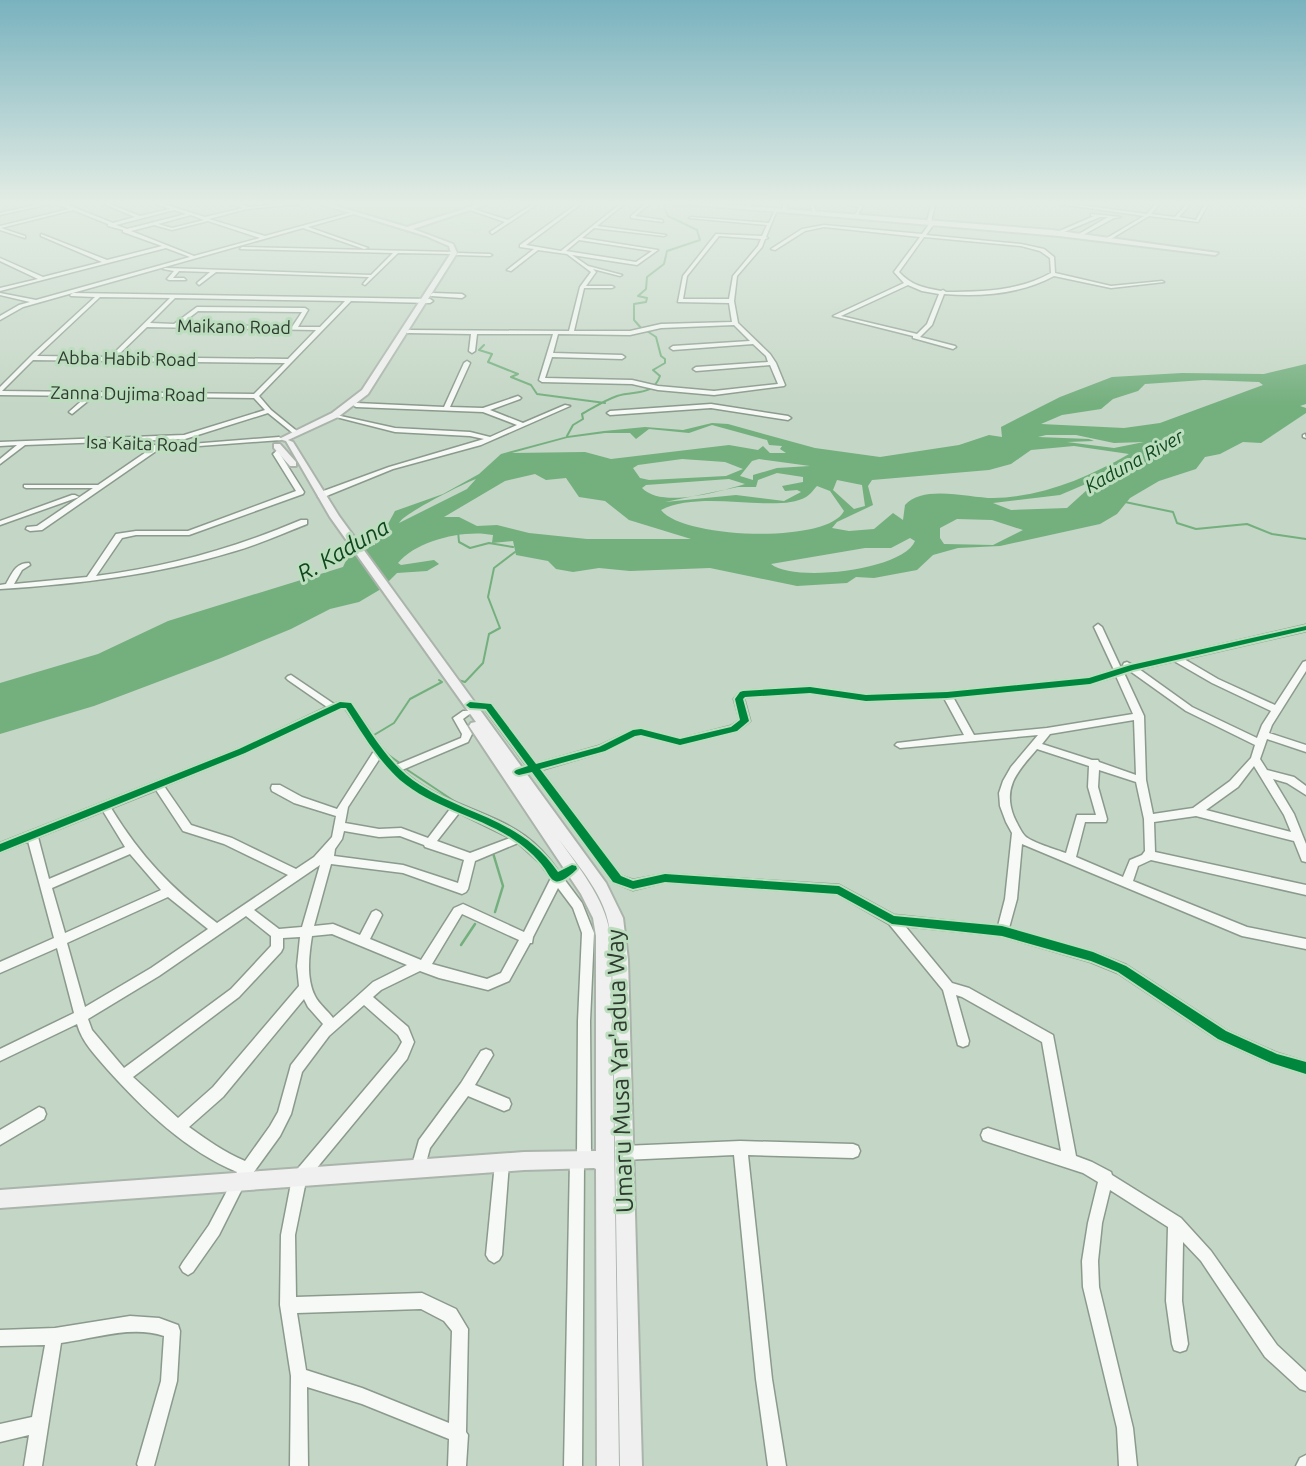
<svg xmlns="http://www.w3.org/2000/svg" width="1306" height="1466" font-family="Ubuntu,sans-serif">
  <rect width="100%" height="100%" fill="#c4d6c5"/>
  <path fill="#b8d7bb" d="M326,201H484L406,224Z
    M452,215L491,226L475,233L434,220Z"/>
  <path fill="#74af7e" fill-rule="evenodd" d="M1306,364V404L1300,406L1306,408V413L1261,443L1243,442L1220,454L1205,457L1196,469L1159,481L1130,498L1117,514L1100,524L1000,546L958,548L933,555L917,570L874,578L856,577L847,583L797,586L710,568L630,571L599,568L573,572L556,569L548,561L516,555L513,541L492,543L493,535C466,529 416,540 398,563L401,565L434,560L439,564L427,571L397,573L381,589L359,602L330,609L291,629L221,658L94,706L0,734V683L98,654L168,621L343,567L350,552L361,546L375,545V540L382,535L395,511L443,494L479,474L501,454L568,436L604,431L645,427L683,430L712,423L728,424L815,448L880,457L959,445L989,435L1002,437L1001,427L1060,397L1112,377L1182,373L1264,374ZM1204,380L1259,382L1263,385L1160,423L1124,428L1041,424L1062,415L1101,409L1113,399L1138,391L1145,384ZM712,425L767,440L769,445L782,446L780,449L786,453H770L763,446L758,450L729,445L611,459L585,452L512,453L567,438L605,433H630L636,439L649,429L689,433ZM1046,435H1076L1114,443L1144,442L1114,448L1067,442L1094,441L1089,439L1038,437ZM1074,446L1129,454C1087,478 1042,497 993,498C970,498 923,484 905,505L903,520L893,513L874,529L849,531L832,528L837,522L873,505L868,486L872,480L989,470L1011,464L1031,450ZM682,459L725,462L743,469L726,476L649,480L640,478L633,468L638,465ZM759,459L810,466L777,468L753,475V480L740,476L752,461ZM777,473L803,477V482L782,486L785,491L797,490L801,492L784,501L736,495L665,502L738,487H756L758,480ZM535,474L546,480L566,478L579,497L605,501L629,520L691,539H587L529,533L497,525L477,526L459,517H444L505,481ZM1107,475L1113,477L1088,489L1067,508L1011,510L993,503L1060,495ZM476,479L467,489L399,523C404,513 463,484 476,479ZM729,479L745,484C721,491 662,509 642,488L646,485ZM837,480L862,485L865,506L854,509L833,490ZM817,486L830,491L844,511C828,544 683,539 661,510C702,489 777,514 806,497C810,495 814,489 817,486ZM957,519L992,520L1023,530L993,545L944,544L940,538V528ZM910,538L915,541C904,570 794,583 771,564L865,548H891Z"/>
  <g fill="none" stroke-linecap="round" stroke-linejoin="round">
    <path stroke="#74af7e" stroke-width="2" d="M642,329L634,320V304L646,302L647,298L638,296L646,289L647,277L664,264L667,251L700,240L697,230L668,216L662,202
      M484,345L479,350L492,354L488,362L518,374L511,377L531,385L537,394L605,403
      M567,436L573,425L583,419L582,414C593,408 605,400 617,396C636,390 652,397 660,376L653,370L665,363V359L661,356L656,337L647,331
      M1125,502L1173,512L1177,523L1196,529L1247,524L1272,534L1306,539
      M458,531L459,542L470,548L489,543L513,547
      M458,680L465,682L483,663L489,634L500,628L488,597L494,568L515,552
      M374,735L394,723L410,699L442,682L439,680
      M383,751L401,764
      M406,769L457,803"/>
    <path stroke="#74af7e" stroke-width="2.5" d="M493,853L503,886L495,912
      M461,945L475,924"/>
    <g stroke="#8b9a8c" stroke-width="3">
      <path id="minor" d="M51,201H58L64,204L84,201L68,205L113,223L135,217L97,201H102L140,216L170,209L148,201H154L205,217L243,208L223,201H229L249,207L298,202L299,204L247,209L209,219L265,236L353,212L354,214L308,227L368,248L364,249L303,228L23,307L0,320V316L19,305L30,302L0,295V293L36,300L190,257L166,248L0,291V288L38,279L0,261V258L43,277L102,262L41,236V234L107,260L162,246L123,232V230L108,226V224L73,210L1,228L25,236V238L0,230V226L69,209L54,203L0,215V213ZM174,210L186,214L127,229L116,225ZM191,215L204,220L172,228L158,224ZM208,221L260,238L194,256L131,231L154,225L172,230Z
        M538,201H542L492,234L490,232L505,222L464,208L467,207L508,220Z
        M581,201H585L526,245L561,251L624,201H628L597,226L666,235L664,236L594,228L582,238L658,250L637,265L572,255L588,266L622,275L620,276L593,269L596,272L586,286H612L614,287L612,288H584L574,331H630L661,324L732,322L729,303L678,302L683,276L716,234L762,236L767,225L689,218L691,217L769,223L775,210H777L766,237L768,238L765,239L762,247L737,276L734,301L738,323L770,354L776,363L785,385L784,386L714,395L658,390L632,384L542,382L539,380L553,334H477L475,351L472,353L469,351L471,334L407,333V331L409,330L569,331L580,287L591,272L567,254L538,250L511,271L507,270L534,249L520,247V245ZM719,236L761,239L758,246L733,276L729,299H683L687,276ZM579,240L652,251L636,262L566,251ZM734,325L750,341L673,346L670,348L673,350L753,344L766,356L768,362L696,367L693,369L696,371L770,365L778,384L714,391L658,386L632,380L545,378L552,357L622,359L625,357L622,355L553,353L558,334L630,335L661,328Z
        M649,201H653L635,216L662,220L663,222L631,218V216Z
        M751,201H755L747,208H745Z
        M784,201H788L786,211L784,212L782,211Z
        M809,201H813L816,214L813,213Z
        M854,201H858L855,204L863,206L856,218L854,217L859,207L850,205Z
        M932,201H936L931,222L929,223L927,222Z
        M1039,201H1049L1147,214L1158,201H1162L1151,214L1175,217L1189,201H1193L1179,217L1196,220L1206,201H1210L1198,222L1149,216L1109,240L1107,238L1144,216Z
        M1297,201L1306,202V204L1298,202Z
        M1091,214L1121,217L1114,218L1081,236L1079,234L1108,217H1100L1059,234L1055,233L1094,216H1091Z
        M930,223L934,224L926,235L1021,244L1044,249L1054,257L1055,273L1111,286L1162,281L1164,282L1111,288L1054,276C1021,294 981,297 944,294L932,325L920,337L955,346L956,347L953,349L913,338V336L833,316L904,283L894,272L920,237L824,227L805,231L775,250L771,249L802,229L824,225L922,234ZM924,237L1021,246L1040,251L1050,258L1051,273C1019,291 982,292 946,292L943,290L941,291C923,288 911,285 899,272ZM908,285L922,291L939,294L927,324L917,334L841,316Z
        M242,247L454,252L456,253L454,254L398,253L365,285L363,284L369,277L216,272L199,285L197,283L210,272L179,271L173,278H184L186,280H169L167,279L174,271L163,269L165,268L371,275L393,253L240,249Z
        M458,253L490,254L492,255L490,256L456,255Z
        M73,293L430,299L433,301L430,303L351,301L259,396L271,410L298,432V434H294L268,413L185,439L25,445L0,464V459L17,445L0,446V442L184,435L265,410L254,398L94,396L72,414L69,412L70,411L87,396L0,395V387L34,353L95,297L71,296L70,295ZM100,297L170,298L110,357L37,356ZM175,298L345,301L320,327H298L308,310L305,308L197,307L174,324L150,323ZM198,311L302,312L292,327L181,324ZM147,327L316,330L288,359L116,357ZM33,360L285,363L254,394L2,391Z
        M433,293L462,294L465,296L462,298L431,296L430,295Z
        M467,361L470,363L450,407L483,408L518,396L521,398L520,399L490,410L523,423L565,405L570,406L481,445L393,469L324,497H318V493L389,467L484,439L470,436L395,432L336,417V415L395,428L470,432L490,437L517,425L483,412L356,407L353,405L356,403L444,407L464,363Z
        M711,404L788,416L791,418L788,420L711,408L610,415L607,413L610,411Z
        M1305,434L1306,438L1303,437V435Z
        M279,437L282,439L281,440L159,449L42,530L30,531L26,529L27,527L37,526L93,488H26L24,487V485H98L152,448L128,446L126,445V443L166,446Z
        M281,447L284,449L280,454L304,492L303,494L189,535H136L122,538L96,576C168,567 235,548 301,520H307V524C282,534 257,545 232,552C156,575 78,584 0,589V585L6,584C12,574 15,563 29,563L30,565L22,570L14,584L87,577L116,534L136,531H188L296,491L273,454Z
        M72,495H75L79,497L0,525V521Z
        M1098,624L1102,627L1121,668L1124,667L1123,665L1124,663L1127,662L1133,665L1306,625V631L1184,659L1218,679L1275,705L1303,662L1306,661V671L1272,725L1269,733L1306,745V752L1267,739L1260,759L1267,770L1294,777L1306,786V795L1287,783L1273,779L1294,814L1306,844V862L1302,861L1294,841L1196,816L1154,822L1155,852L1306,885V895L1151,860L1138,866L1133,881L1247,927L1306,939V949L1242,936L1022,844L1017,899L1009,928L1093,952L1126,965L1227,1031L1277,1053L1306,1062V1074L1270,1063L1217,1039L1118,973L1091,962L1002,936L905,926L952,983L969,988L1053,1035L1076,1156L1092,1162L1111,1172L1112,1175L1181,1218L1211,1251L1277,1345L1306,1372V1391L1300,1389L1265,1357L1201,1261L1183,1242L1182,1301L1188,1344L1186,1350L1180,1352L1174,1350L1172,1344L1166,1301L1168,1227L1110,1190L1102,1223L1098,1261L1099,1287L1133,1428L1137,1466H1119L1117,1428L1083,1287L1082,1261L1088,1223L1098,1182L1083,1173L988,1142L983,1140L981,1135L983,1130L988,1128L1061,1151L1042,1042L962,997L956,995L969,1041L968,1045L963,1047L958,1045L943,990L889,924L837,894L665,882L633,890L613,882L532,772L519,776L515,775L514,772L515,769L527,766L485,709L470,708L465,705L470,702L491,704L536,764L599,746L633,730L641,729L680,739L731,726L740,720L734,699L740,692L743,691L810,687L866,695L947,692L1089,678L1114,670L1094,627ZM1174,661L1212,683L1271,711L1262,725L1257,738L1192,707L1139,669ZM1130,671L1186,711L1255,745L1251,758L1230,781L1193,808L1153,814L1146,780L1144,716L1124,673ZM1116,676L1133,714L1047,728L974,735L953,697L1090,684ZM810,693L866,701L944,698L964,735L897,743L895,745L900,748L1038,735L1011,767L1003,781L999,793L1000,806L1006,822L1012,833L1005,899L998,926L894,915L839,885L665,874L633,880L621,876L541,770L605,751L635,736L641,735L680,745L737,731L750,721L744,699L746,697ZM1134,720L1136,775L1099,762L1098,760H1092L1042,744L1050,734ZM1037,749L1089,766L1088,787L1096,815H1077L1066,853C1057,850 1031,842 1025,836C1021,832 1017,823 1014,817C1002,787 1018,771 1037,749ZM1254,766L1284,815L1291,832L1206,810L1238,787ZM1099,770L1136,782L1144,819L1145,851L1142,855L1130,860L1123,877L1076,857L1085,822H1106L1107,819L1098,787Z
        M291,675L334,704L340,702L351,703L381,747L396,765L461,738L462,734L453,718L463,711H469L471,713L463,719L472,734L468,742L402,770C437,803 488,809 525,836C539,846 549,858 559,872L572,865L576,866L578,869L576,872L564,879L582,903L594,933L590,1021L591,1156L589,1161L584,1163L582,1466H564L570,1160L572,1155L577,1153L578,1021L582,933L573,908L558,888L533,937L532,943H530L509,981L488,990L439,978L420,971L381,990L373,997L408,1027L414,1042L407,1059L306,1181L295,1235L296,1297L422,1293L456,1309L468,1329L466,1432L468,1435L466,1466H448L449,1439L362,1404L307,1387L308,1466H290L291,1376L280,1305L281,1235L292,1178L294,1173L397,1051L402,1042L398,1035L364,1005L329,1036L302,1072L291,1114L280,1136L243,1187L219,1235L193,1272L188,1275L183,1272L180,1267L183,1262L209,1225L237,1172C186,1151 143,1109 107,1069C95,1055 82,1042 77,1024L0,1061V1049L74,1013L57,948L0,973V962L54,938L28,841L0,852V843L239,749L327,707L288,680L286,678L288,676ZM341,708H345L374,751L337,809L302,797L280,785H272L271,788L272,791L294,803L336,816L332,837L314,857L296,869L232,838L191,825L164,786L245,753ZM380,758C399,783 423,796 450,809L428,838L401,828L379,829L345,823L348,807ZM156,790L183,831L224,844L288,875L217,923C171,888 141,857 111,808ZM103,811L125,847L49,879L38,837ZM459,813L510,838L470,853L437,841ZM344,831L379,837L400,836L424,845L425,847L464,860L458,883L403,865L334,856L335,849L342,839ZM518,843L540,863L551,878L524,932L463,904L454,908L421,960L370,939L382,915L380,912L376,910L372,912L360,935L333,924L314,926L331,864L403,873L462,894L466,892L468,889L475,861ZM130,854L161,890L65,933L52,888ZM320,865L302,927L279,929L254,910ZM168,897L208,929L151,968L85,1007L67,943ZM462,914L519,940L501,973L487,979L432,964ZM246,916L271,936V946L231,989L124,1068L92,1030L88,1019L159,976ZM332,934L407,965L373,982L333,1018C327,1010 319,1004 315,996C306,978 309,955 312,936ZM300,937L297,966L299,986L213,1087L178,1118L133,1077L239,997L281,952L283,948V938ZM304,999L308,1007L323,1024L291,1065L278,1112L270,1126L245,1161C224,1152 207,1140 189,1127L223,1097ZM421,1309L444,1321L452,1331L449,1423L362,1388L306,1370L297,1313Z
        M486,1049L491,1051L493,1055L475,1085L509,1099L511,1104L509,1109L504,1111L468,1096L430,1148L424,1170L419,1172L414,1170L412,1165L419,1140L461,1083L481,1051Z
        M39,1107L44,1109L46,1114L44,1119L0,1145V1130Z
        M740,1141L853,1144L858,1146L860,1151L858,1156L853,1158L748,1155L772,1379L786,1466H768L756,1379L734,1155L623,1160L618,1158L616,1153L618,1148L623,1146Z
        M502,1156L507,1158L509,1163L502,1255L499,1260L494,1263L489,1260L486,1255L495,1163L497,1158Z
        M130,1316L159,1318L178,1325L180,1331L177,1381L154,1466H138L137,1464L161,1381L164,1336C131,1325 94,1339 61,1343L42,1466H24L29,1435L0,1442V1424L32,1417L45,1345L0,1346V1330L55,1328Z
        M1306,1455V1466H1296L1300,1458Z"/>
    </g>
    <g stroke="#aab4ab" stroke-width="4">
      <path id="major" d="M311,201H319L407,227L489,201H497L413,229L453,244L457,253L368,394L338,417L288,440L293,442L339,516L606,883L623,918L628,960L642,1466H620L612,960L611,940L619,1466H597L596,1169L594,1168L524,1170L0,1208V1190L524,1152L596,1151V936L593,918L581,894L469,726L471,723L476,722L330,517L286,441L279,439L332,413L362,390L451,253L449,246L426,236ZM558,838C579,867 607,897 610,933C604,897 578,867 558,838Z
        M651,201H682L1052,230L1218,253L1215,255L1059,236Z
        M274,444H280L296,462V466H290L274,448Z"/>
    </g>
    <use href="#minor" fill="#f6f9f6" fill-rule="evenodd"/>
    <use href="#major" fill="#f0f0f0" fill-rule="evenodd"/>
    <g stroke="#bcdebf" stroke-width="4">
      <path id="cycleway" d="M1306,626V630L1133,670L1090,684L947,698L866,701L810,693L745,697L743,699L749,721L737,731L680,745L641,735L635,736L605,751L540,769L621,876L633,881L665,874L839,886L894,916L1002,926L1093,952L1126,966L1226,1031L1277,1054L1306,1062V1074L1271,1063L1218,1039L1118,972L1091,961L1002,936L892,924L837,894L665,882L633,889L613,882L532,772L519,775L516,774L514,772L516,770L528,766L486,709L470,708L466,705L470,702L491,704L536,764L599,747L633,730L641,729L680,739L731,727L740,720L735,699L740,692L743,691L810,687L866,695L947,692L1089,678L1131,665Z
        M340,702L351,703C371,732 389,766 420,785C470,817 521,819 558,872L572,865L576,866L577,869C573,873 561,884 555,881C551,880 547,872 545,869C536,856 523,845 510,837C475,815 432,807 400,780C378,760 362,733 346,708H341L245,753L0,852V844L239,749Z"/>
    </g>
    <use href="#cycleway" fill="#00873e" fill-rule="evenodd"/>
  </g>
  <linearGradient id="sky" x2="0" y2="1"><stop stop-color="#79b2be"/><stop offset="0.5" stop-color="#e4ede5"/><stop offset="1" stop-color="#e4ede5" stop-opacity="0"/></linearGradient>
  <rect width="1306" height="406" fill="url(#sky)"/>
  <g text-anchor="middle" stroke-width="6" stroke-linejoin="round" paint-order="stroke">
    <g font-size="18" fill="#2e3b2f" stroke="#bcdebf">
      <text transform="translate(234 327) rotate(1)" y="6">Maikano Road</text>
      <text transform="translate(127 359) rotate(1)" y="6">Abba Habib Road</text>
      <text transform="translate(128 394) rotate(1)" y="6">Zanna Dujima Road</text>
      <text transform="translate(142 444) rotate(2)" y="6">Isa Kaita Road</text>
    </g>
    <g font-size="19" font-style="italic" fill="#0f471d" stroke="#bcdebf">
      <text transform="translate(1134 461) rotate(-29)" y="7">Kaduna River</text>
    </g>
    <g font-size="23" font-style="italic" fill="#0f471d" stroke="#bcdebf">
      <text transform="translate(343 550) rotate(-30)" y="8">R. Kaduna</text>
    </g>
    <g font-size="24" fill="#2e3b2f" stroke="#bcdebf">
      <text transform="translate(620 1071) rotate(-92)" y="8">Umaru Musa Yar'adua Way</text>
    </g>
  </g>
</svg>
